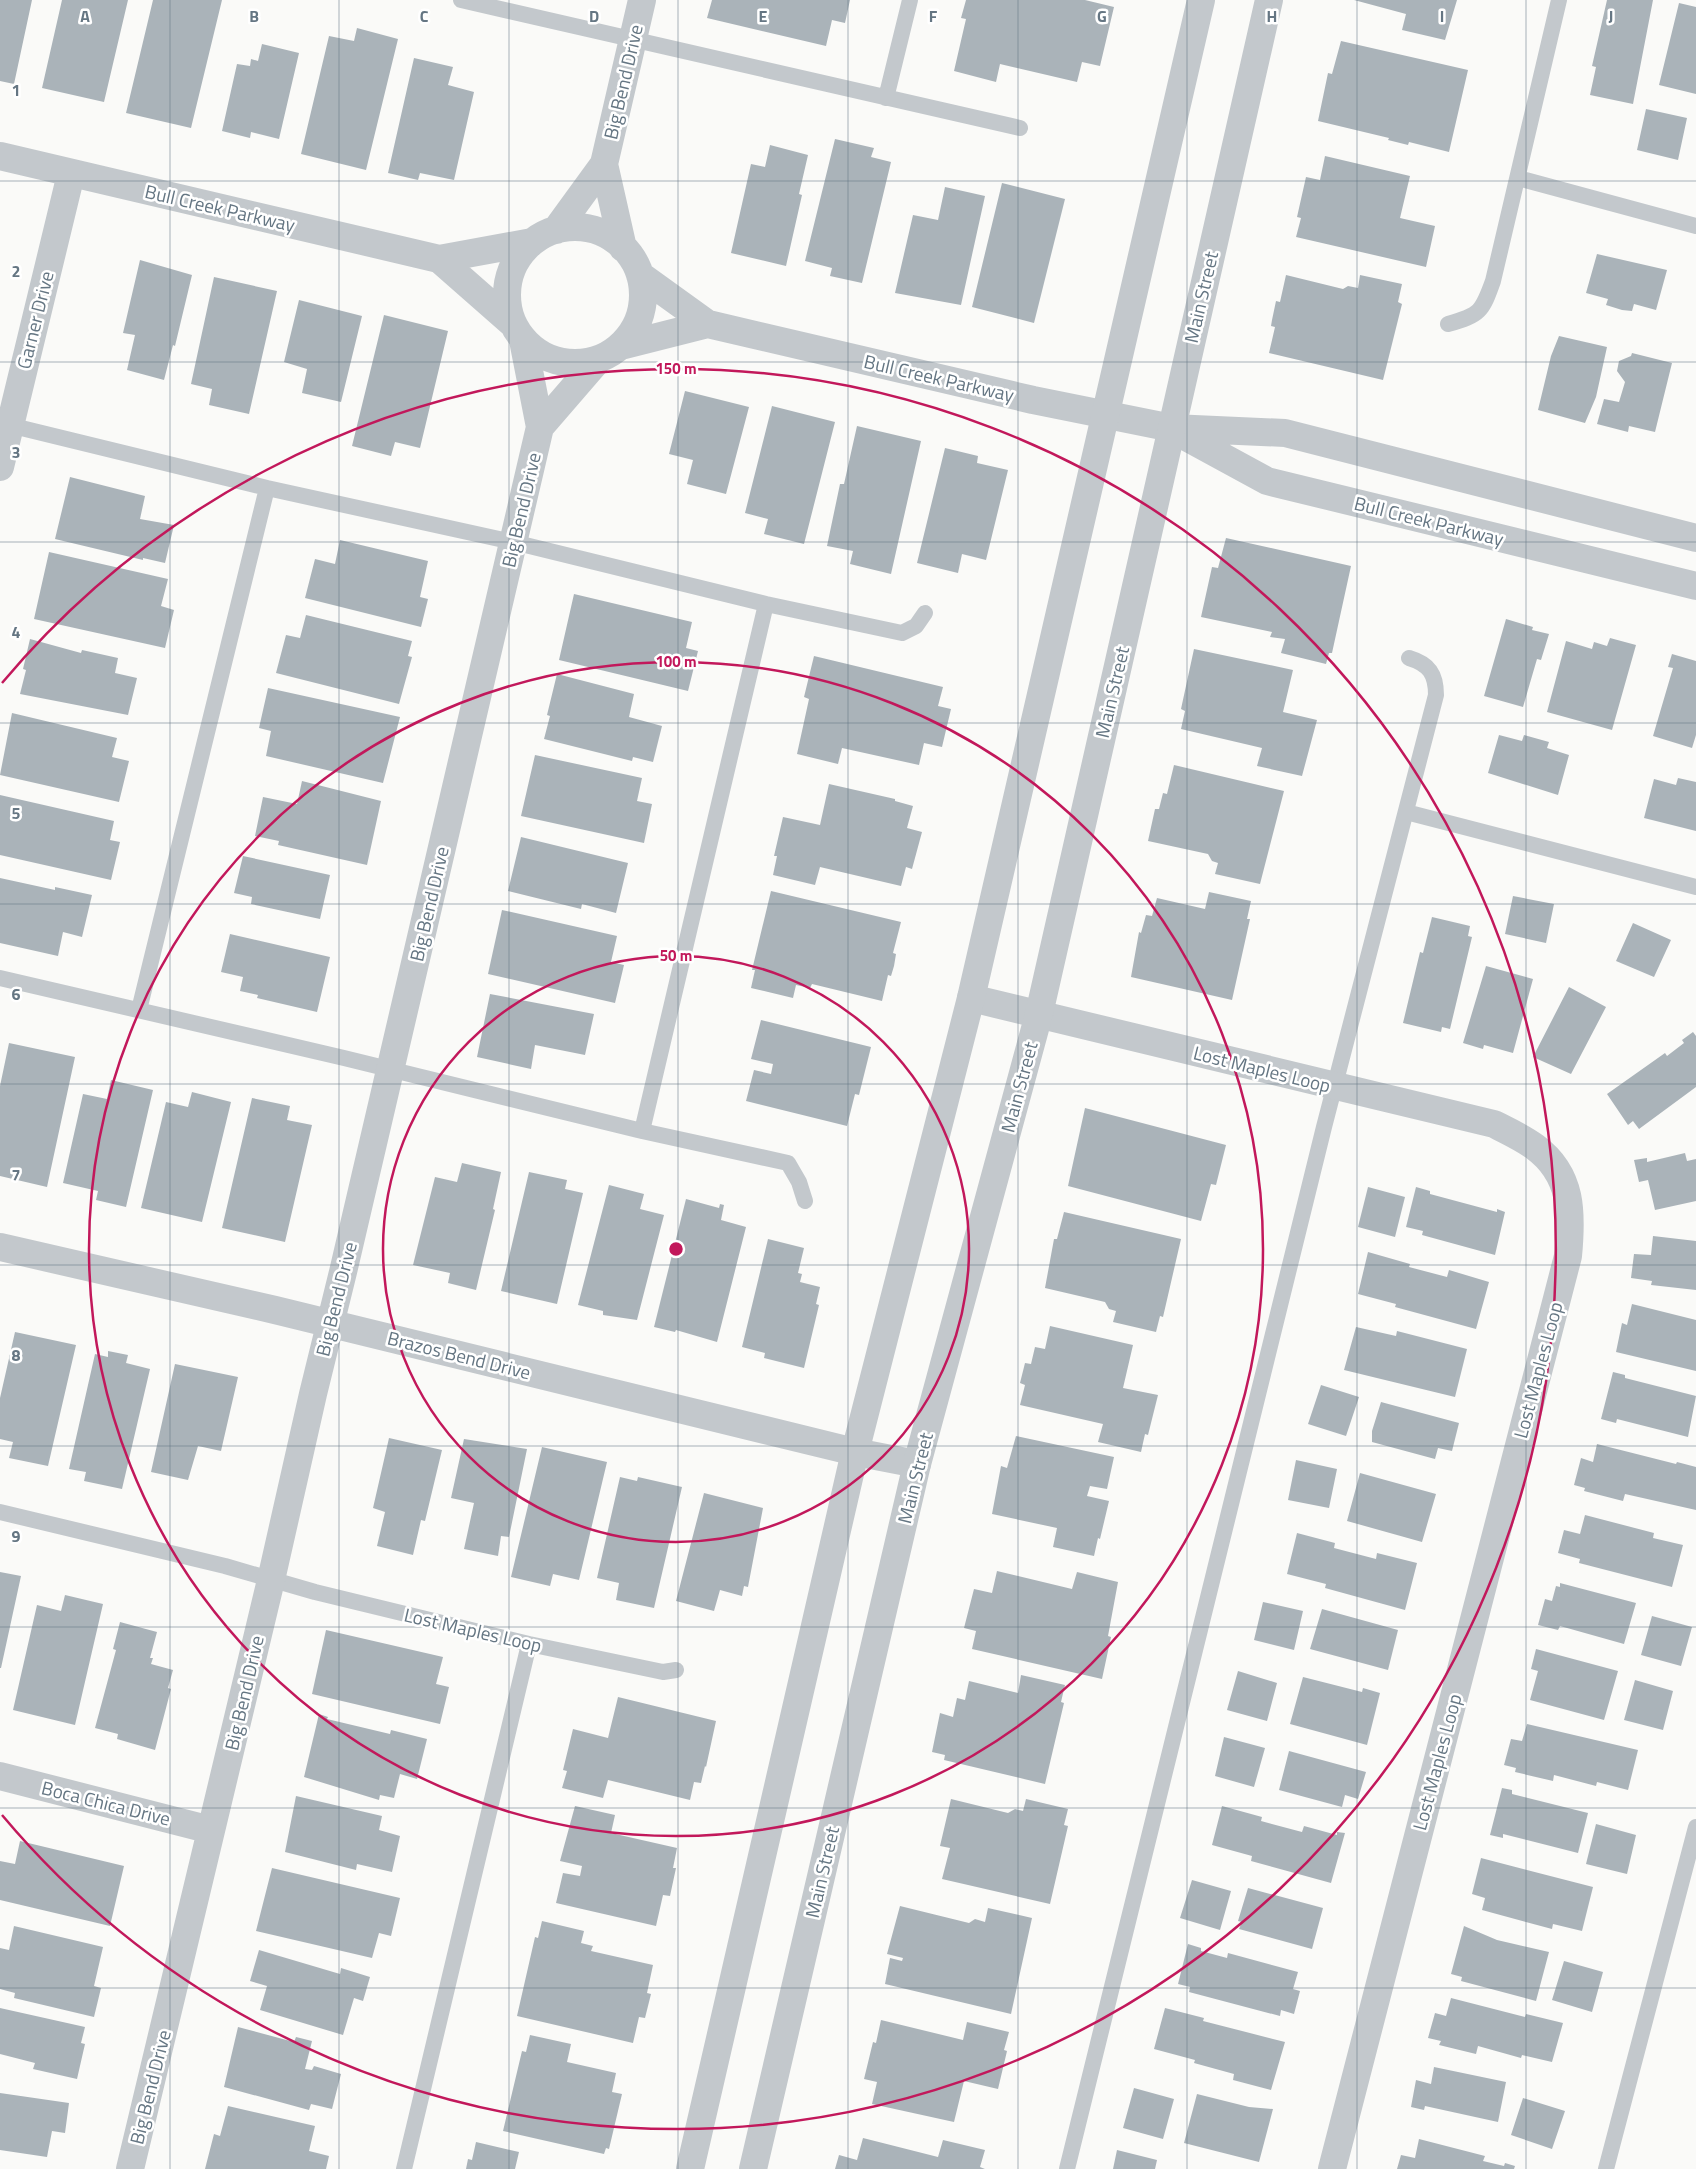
<svg xmlns="http://www.w3.org/2000/svg" width="1696" height="2169" font-family="'Titillium Web',sans-serif">
  <rect width="100%" height="100%" fill="#fafaf8"/>
  <path fill="#aab3b9" d="M0,0H32L14,84L0,81Z
    M62,0H128L104,102L42,88Z
    M153,0H222L191,128L126,113Z
    M712,0H850L845,23L832,20L826,46L707,18Z
    M966,0H1085L1114,7L1100,66L1082,62L1077,82L1000,64L996,82L954,71L966,19L961,18Z
    M1354,0H1457L1445,40L1402,30L1406,14Z
    M1607,0H1653L1633,104L1590,95L1596,67L1592,66Z
    M1679,3L1696,7V94L1659,85Z
    M357,28L398,39L366,170L301,154L329,36L354,41Z
    M1341,41L1468,70L1449,152L1409,142L1408,145L1388,140L1389,138L1318,121L1328,73L1332,74Z
    M262,44L299,53L279,139L251,132L250,138L222,131L237,64L250,66L251,59L258,61Z
    M414,58L453,67L448,85L474,92L454,180L420,173L418,180L388,173Z
    M1646,109L1687,118L1678,160L1637,150Z
    M835,139L874,148L871,157L891,162L862,283L830,276L832,268L805,261Z
    M770,145L808,155L799,194L802,195L786,266L731,253L751,164L765,167Z
    M1325,156L1410,176L1400,218L1435,226L1426,267L1296,237L1301,218L1297,217L1306,177L1320,180Z
    M1002,183L1065,199L1034,323L972,307Z
    M945,187L985,196L961,305L895,293L913,215L938,220Z
    M1597,254L1667,270L1656,310L1634,304L1632,311L1622,310L1606,305L1608,299L1586,293Z
    M140,260L192,275L175,346L173,345L164,380L127,370L135,335L123,333Z
    M1286,275L1343,289L1348,286L1358,288L1360,275L1402,284L1398,302L1402,304L1383,380L1269,353L1275,327L1271,326L1272,320L1276,301L1280,302Z
    M214,277L277,291L249,414L209,405L212,389L191,384Z
    M299,300L362,316L341,402L302,393L307,369L284,362Z
    M384,315L448,331L420,448L395,442L391,456L352,446Z
    M1559,336L1607,347L1596,397L1585,423L1538,410L1551,356Z
    M1632,353L1672,363L1655,432L1629,426L1628,432L1597,424L1604,399L1619,402L1625,382L1617,371L1619,361L1631,356Z
    M685,391L749,407L726,494L687,484L693,460L669,454Z
    M772,406L835,422L804,544L764,534L768,519L745,513Z
    M857,426L921,441L891,574L850,564L853,551L827,546L840,484H844Z
    M945,448L978,456L977,463L1008,470L986,560L962,554L958,573L917,563Z
    M70,477L145,496L140,519L174,525L165,563L143,558V560L55,539Z
    M1226,538L1351,566L1332,653H1329L1326,664L1281,653L1285,639L1270,637L1272,632L1201,617L1212,567L1218,568Z
    M340,540L428,561L420,597L428,599L421,627L305,598L315,559L335,564Z
    M49,552L168,579L161,606L174,610L165,648L34,619Z
    M574,594L692,622L686,648L698,651L688,691L559,660Z
    M306,615L412,641L408,656L412,657L399,704L276,673L286,635L300,638Z
    M1506,619L1533,627L1532,630L1549,634L1541,660L1537,659L1523,707L1484,696Z
    M1610,638L1636,645L1612,730L1547,712L1566,641L1592,649L1594,642L1607,646Z
    M30,639L81,653L82,650L118,658L115,673L137,678L128,715L20,694L26,670L23,669Z
    M1194,649L1293,670L1283,712L1317,720L1302,776L1257,766L1262,748L1181,729L1185,711L1181,709Z
    M1672,654L1696,661V735L1692,748L1653,736L1673,668L1668,667Z
    M814,656L943,687L938,706L951,709L942,747L924,743L919,765L842,748L838,764L797,754L809,699L804,697Z
    M557,674L634,694L629,717L662,726L653,762L633,757L632,761L544,739L550,716L547,715Z
    M268,688L400,717L383,783L266,756L271,731L259,728Z
    M12,713L117,738L112,757L129,761L119,802L0,775Z
    M1499,735L1522,741L1524,735L1549,742L1547,748L1569,755L1558,795L1488,773Z
    M535,755L642,778L637,801L652,804L644,843L521,816Z
    M1174,765L1284,791L1260,884L1215,874L1218,863L1212,861L1208,854L1148,841L1155,809H1159L1163,793L1167,794Z
    M1678,778L1696,782V831L1644,818L1654,779L1676,785Z
    M302,781L381,801L367,865L278,845L279,841L255,836L263,797L297,804Z
    M829,784L895,799V801L913,806L907,828L922,832L912,869L906,867L901,886L820,867L815,885L773,875L777,856H774L783,817L820,825Z
    M0,795L114,821L110,840L120,842L111,880L0,855Z
    M521,837L628,863L616,913L582,904L581,909L508,891Z
    M243,856L330,875L320,919L251,904L252,897L234,893Z
    M0,878L55,890V887L92,895L82,937L63,932L58,956L0,943Z
    M771,891L901,922L893,953L896,954L894,966L891,976L888,975L882,1001L812,984L810,988L796,985L793,998L751,988L755,970H752Z
    M1209,892L1251,901L1247,919H1250L1232,1000L1131,977L1139,932L1141,933L1146,915L1152,916L1157,898L1205,909Z
    M1513,896L1554,904L1546,943L1505,934Z
    M502,910L617,936L611,962L624,965L615,1003L488,974Z
    M1432,917L1470,926L1468,936L1472,937L1450,1029L1442,1027L1441,1032L1403,1023L1420,952L1423,953Z
    M1633,923L1671,940L1654,977L1616,961Z
    M230,934L330,957L317,1012L257,998L258,995L240,991L243,977L221,972Z
    M1486,966L1533,979L1513,1053L1484,1045L1483,1049L1463,1043Z
    M1569,987L1606,1007L1571,1074L1533,1057Z
    M490,994L594,1014L585,1055L535,1045L531,1069L477,1057Z
    M761,1020L871,1047L859,1095L855,1094L847,1126L746,1101L754,1070L771,1074L773,1064L751,1059Z
    M1693,1032L1696,1036V1087L1639,1129L1633,1121L1628,1125L1607,1094L1665,1053L1667,1056L1684,1043L1682,1040Z
    M9,1043L75,1057L47,1187L0,1176V1086Z
    M111,1080L153,1090L126,1207L96,1200L98,1191L63,1183L83,1094L107,1099Z
    M192,1092L231,1102L202,1222L141,1208L166,1102L188,1107Z
    M252,1098L290,1106L287,1120L312,1125L285,1242L222,1228Z
    M1085,1108L1226,1145L1216,1185L1211,1184L1201,1221L1068,1186Z
    M1685,1153L1687,1161L1696,1159V1201L1655,1210L1648,1180L1639,1182L1634,1160L1647,1158V1162Z
    M462,1163L501,1172L493,1209L495,1210L476,1290L448,1283L450,1273L413,1265L435,1177L457,1182Z
    M529,1172L567,1180L565,1189L583,1193L557,1304L501,1291Z
    M609,1185L644,1194L640,1209L664,1215L637,1320L603,1315V1311L578,1305Z
    M1368,1187L1405,1197L1395,1237L1358,1227Z
    M1416,1187L1430,1191V1194L1497,1212V1209L1505,1212L1495,1255L1422,1235L1423,1231L1406,1227Z
    M686,1199L719,1208L720,1204L724,1205L721,1220L746,1227L717,1342L676,1330L675,1332L654,1327Z
    M1064,1212L1181,1239L1163,1317L1160,1316L1156,1332L1113,1322L1116,1311L1109,1309L1105,1302L1045,1288L1054,1239H1057Z
    M1653,1236L1696,1241V1290L1651,1285L1652,1281L1631,1278L1634,1254L1651,1255Z
    M768,1239L804,1248L798,1273L802,1274L800,1282L820,1287L816,1304L819,1305L804,1368L764,1358L765,1353L742,1347Z
    M1368,1252L1410,1264L1409,1267L1447,1277L1449,1270L1489,1282L1476,1329L1395,1307L1396,1304L1358,1294Z
    M1632,1304L1696,1320V1371L1616,1352L1622,1323L1627,1325Z
    M1050,1326L1133,1345L1123,1388L1158,1395L1148,1435L1145,1434L1141,1452L1098,1442L1103,1424L1020,1405L1025,1385L1020,1383L1025,1363L1031,1364L1035,1347L1045,1349Z
    M1356,1327L1396,1336L1397,1331L1467,1349L1455,1397L1344,1370Z
    M15,1332L76,1345L48,1466L9,1458L13,1442L0,1439V1398Z
    M108,1351L128,1355L126,1363L150,1369L122,1489L84,1481L86,1472L69,1469L95,1354L108,1357Z
    M175,1364L238,1377L221,1451L198,1446L188,1480L151,1472Z
    M1613,1372L1625,1375V1378L1696,1396L1688,1437L1617,1419L1616,1423L1601,1419Z
    M1321,1385L1359,1397L1346,1436L1308,1424Z
    M1381,1402L1459,1423L1452,1451L1438,1448L1435,1459L1372,1442V1431Z
    M1016,1436L1114,1457L1107,1489L1090,1486L1087,1496L1109,1501L1100,1539L1098,1538L1094,1556L1053,1547L1057,1528L992,1514L1001,1466L1007,1468Z
    M389,1438L442,1450L425,1521L421,1520L413,1555L377,1546L385,1512L373,1508Z
    M464,1439L527,1449L509,1537L501,1536L498,1556L464,1549L474,1503L451,1498Z
    M1597,1444L1676,1464L1677,1462L1696,1467V1510L1625,1494L1623,1501L1584,1491L1585,1488L1574,1485L1581,1458L1593,1462Z
    M542,1447L607,1462L579,1580L553,1574L550,1586L511,1577Z
    M1296,1460L1337,1469L1329,1508L1288,1500Z
    M1360,1473L1436,1494L1422,1542L1347,1521Z
    M620,1477L637,1481L638,1477L682,1487L654,1608L616,1600L619,1583L597,1578Z
    M704,1493L763,1508L748,1587L744,1586L742,1596L720,1590L714,1611L676,1601Z
    M1585,1515L1654,1533L1653,1538L1683,1545L1672,1587L1579,1563L1580,1559L1558,1553L1564,1530L1580,1534Z
    M1297,1533L1335,1543L1334,1548L1376,1559L1377,1553L1417,1563L1405,1610L1325,1588L1326,1584L1287,1574Z
    M997,1571L1072,1589L1077,1572L1118,1582L1108,1636L1111,1637L1102,1679L972,1649L976,1631L964,1628L974,1589L992,1593Z
    M0,1572L21,1576L1,1668H0Z
    M1560,1583L1636,1603L1624,1644L1560,1626L1558,1630L1538,1625L1545,1599L1552,1601L1556,1586L1560,1587Z
    M65,1595L103,1604L75,1725L13,1710L37,1605L61,1611Z
    M1263,1602L1303,1611L1294,1650L1254,1640Z
    M1322,1609L1398,1630L1388,1670L1310,1649Z
    M1652,1616L1692,1627L1681,1666L1641,1655Z
    M120,1622L157,1632L150,1658H153L151,1664L173,1670L168,1688L171,1689L155,1750L117,1739L118,1734L95,1728L116,1650L113,1649Z
    M326,1630L443,1657L436,1684L449,1687L440,1724L312,1694Z
    M1536,1649L1618,1671L1604,1720L1530,1700L1538,1671L1531,1669Z
    M1238,1671L1277,1683L1267,1721L1227,1710Z
    M1021,1675L1065,1685L1061,1702L1064,1703L1045,1784L944,1760L945,1755L932,1752L940,1713L953,1717L957,1698L965,1700L969,1681L1018,1693Z
    M1303,1677L1362,1692L1363,1688L1380,1693L1367,1745L1290,1724Z
    M1635,1680L1673,1691L1663,1730L1624,1720Z
    M618,1697L716,1721L706,1767L705,1766L701,1783L694,1782L690,1800L608,1780L603,1798L562,1788L567,1771L563,1770L573,1729L608,1738Z
    M319,1714L328,1717L327,1719L390,1734L391,1730L427,1739L417,1779L400,1774L394,1798L380,1795L379,1800L304,1777Z
    M1527,1724L1638,1750L1628,1790L1597,1782L1596,1786L1554,1775L1553,1781L1515,1772L1516,1768L1504,1765L1511,1739L1522,1741Z
    M1224,1737L1265,1748L1254,1787L1215,1776Z
    M1289,1751L1366,1772L1358,1799L1345,1795L1342,1807L1279,1790Z
    M1502,1788L1512,1790V1794L1588,1813L1578,1853L1503,1834V1838L1490,1835Z
    M296,1796L382,1816L379,1830L400,1836L392,1872L357,1864L356,1870L285,1852Z
    M951,1799L1008,1813L1015,1809L1023,1811L1026,1799L1068,1809L1064,1825L1068,1826L1050,1904L942,1879L950,1848L940,1846Z
    M575,1806L615,1815L611,1833L677,1848L673,1868H676L670,1896L663,1895L656,1926L556,1903L563,1873L580,1876L582,1866L560,1861Z
    M1222,1806L1262,1817L1261,1821L1302,1832L1304,1826L1337,1835V1832L1345,1833L1331,1883L1251,1861L1252,1856L1212,1845Z
    M1596,1824L1636,1835L1627,1874L1586,1864Z
    M20,1841L124,1866L110,1926L0,1900V1861L15,1864Z
    M1481,1858L1593,1887L1582,1931L1553,1924L1552,1929L1482,1910L1485,1898L1472,1894Z
    M272,1868L400,1898L391,1936L379,1933L372,1958L256,1931Z
    M1192,1880L1231,1891L1220,1930L1180,1918Z
    M1248,1888L1323,1908L1312,1949L1239,1929L1242,1922L1238,1921Z
    M900,1906L969,1923L975,1919L985,1922L988,1908L1032,1918L1011,2014L885,1984L890,1958L902,1961L903,1958L887,1954Z
    M542,1921L584,1931L581,1943L593,1946L591,1951L653,1965L647,1993L651,1994L645,2018L639,2017L633,2043L517,2016L535,1937L538,1938Z
    M14,1926L103,1947L94,1986L101,1988L94,2017L14,1998L15,1993L0,1989V1948L9,1950Z
    M1464,1926L1497,1940L1549,1952L1536,2001L1461,1981L1462,1977L1451,1974Z
    M1188,1944L1201,1948V1951L1227,1958L1228,1953L1298,1972L1293,1989L1300,1991L1294,2014L1281,2010L1280,2016L1189,1992L1190,1987L1178,1984Z
    M259,1950L340,1974L341,1968L370,1977L363,2001L354,1998L343,2035L260,2010L267,1986L250,1981Z
    M1564,1961L1603,1972L1592,2012L1552,2000Z
    M1451,1998L1525,2017L1526,2014L1563,2023L1552,2062L1522,2055L1521,2058L1478,2046L1476,2054L1439,2045L1441,2041L1428,2038L1435,2013L1446,2016Z
    M0,2008L85,2027L81,2043L85,2044L77,2079L33,2069L35,2063L0,2054Z
    M1165,2008L1204,2018L1203,2021L1285,2042L1271,2090L1233,2080L1234,2074L1194,2063L1195,2060L1154,2049Z
    M881,2020L963,2040L967,2022L1009,2032L1004,2050L1007,2051L998,2089L964,2081L954,2122L872,2104L877,2082L864,2079L873,2042L876,2043Z
    M238,2027L294,2042L296,2037L312,2041L305,2069L312,2070L314,2066L341,2074L332,2109L311,2104L309,2110L224,2087Z
    M530,2035L571,2044L567,2062L616,2073L612,2092L622,2094L609,2149L606,2148L604,2154L503,2131L522,2051L526,2052Z
    M1434,2067L1506,2082L1498,2122L1425,2106L1424,2110L1411,2107L1416,2080L1431,2084Z
    M1134,2088L1174,2099L1163,2139L1123,2128Z
    M0,2093L69,2103L65,2133L52,2131L47,2157L0,2150Z
    M1197,2094L1249,2107L1273,2109L1259,2162L1184,2143Z
    M1523,2098L1565,2111L1552,2149L1511,2135Z
    M228,2106L315,2126L309,2151L329,2156L326,2169H205L214,2134L220,2136Z
    M863,2138L938,2157L943,2140L985,2150L980,2167L985,2169H835L839,2155L857,2160Z
    M1419,2139L1485,2156L1483,2161L1504,2166L1505,2163L1515,2166L1514,2169H1397L1401,2155L1415,2158Z
    M476,2142L519,2152L515,2169H466L468,2159L472,2160Z
    M1117,2150L1157,2160L1155,2169H1113Z"/>
  <g fill="none" stroke-linecap="round" stroke-linejoin="round">
    <path stroke="#c3c8cc" stroke-width="16" d="M461,0L1020,128
      M886,98L910,0
      M1518,178L1696,226
      M1448,324C1480,315 1482,312 1493,281L1559,0
      M9,425L267,488L513,542L766,604L902,633L916,626L925,613
      M1406,812L1696,887
      M0,978L344,1058L642,1131L788,1163L799,1182L805,1201
      M139,1010L267,488
      M642,1131L766,604
      M0,1512L225,1566L315,1592L529,1644L663,1672L676,1670
      M404,2169L529,1644
      M1067,2169L1324,1127L1436,695C1436,674 1429,664 1409,658
      M1606,2169L1696,1827"/>
    <path stroke="#c3c8cc" stroke-width="28" d="M0,156L439,259L532,242
      M604,164L623,248
      M507 295a68 68 0 1 1 136 0a68 68 0 1 1-136 0Z
      M556,230L604,164L642,0
      M439,259L513,324
      M640,275L708,324L1033,400L1172,428L1285,433L1696,538
      M621,346L708,324
      M540,427L597,361
      M1177,432L1267,481L1696,586
      M0,467L71,174
      M971,998L1494,1124C1508,1131 1523,1138 1535,1147C1573,1175 1572,1214 1568,1256L1332,2169
      M0,1247L275,1310L855,1452L917,1464
      M0,1776L211,1830
      M130,2169L271,1580L313,1394L343,1272L540,427L523,340"/>
    <path stroke="#c3c8cc" stroke-width="28" d="M690,2169L855,1452L971,998L1201,0
      M753,2169L917,1464L1039,1014L1269,0"/>
  </g>
  <path fill="none" stroke="#657683" stroke-width="1" stroke-opacity="0.55" d="M170,0V2169M339,0V2169M509,0V2169M678,0V2169M848,0V2169M1018,0V2169M1187,0V2169M1357,0V2169M1526,0V2169M0,181H1696M0,362H1696M0,542H1696M0,723H1696M0,904H1696M0,1084H1696M0,1265H1696M0,1446H1696M0,1627H1696M0,1808H1696M0,1988H1696"/>
  <g fill="none" stroke="#c2185b" stroke-width="2.5">
    <circle cx="676" cy="1249" r="293"/>
    <circle cx="676" cy="1249" r="587"/>
    <path d="M2 683A880 880 0 1 1 2 1815"/>
  </g>
  <g text-anchor="middle" stroke-width="5" stroke-linejoin="round" paint-order="stroke">
    <g font-size="19" fill="#657683" stroke="#fff">
      <text transform="translate(623 82) rotate(-77)" y="7">Big Bend Drive</text>
      <text transform="translate(220 208) rotate(13)" y="7">Bull Creek Parkway</text>
      <text transform="translate(1201 297) rotate(-77)" y="7">Main Street</text>
      <text transform="translate(35 320) rotate(-76)" y="7">Garner Drive</text>
      <text transform="translate(939 378) rotate(13)" y="7">Bull Creek Parkway</text>
      <text transform="translate(521 510) rotate(-77)" y="7">Big Bend Drive</text>
      <text transform="translate(1429 521) rotate(14)" y="7">Bull Creek Parkway</text>
      <text transform="translate(1112 692) rotate(-77)" y="7">Main Street</text>
      <text transform="translate(429 904) rotate(-77)" y="7">Big Bend Drive</text>
      <text transform="translate(1262 1069) rotate(14)" y="7">Lost Maples Loop</text>
      <text transform="translate(1019 1087) rotate(-75)" y="7">Main Street</text>
      <text transform="translate(336 1299) rotate(-76)" y="7">Big Bend Drive</text>
      <text transform="translate(459 1355) rotate(14)" y="7">Brazos Bend Drive</text>
      <text transform="translate(1538 1370) rotate(-75)" y="7">Lost Maples Loop</text>
      <text transform="translate(915 1478) rotate(-76)" y="7">Main Street</text>
      <text transform="translate(473 1630) rotate(13)" y="7">Lost Maples Loop</text>
      <text transform="translate(244 1693) rotate(-77)" y="7">Big Bend Drive</text>
      <text transform="translate(1437 1762) rotate(-75)" y="7">Lost Maples Loop</text>
      <text transform="translate(106 1803) rotate(14)" y="7">Boca Chica Drive</text>
      <text transform="translate(822 1872) rotate(-77)" y="7">Main Street</text>
      <text transform="translate(150 2087) rotate(-76)" y="7">Big Bend Drive</text>
    </g>
  </g>
  <g font-size="16" text-anchor="middle" font-weight="bold" fill="#657683" stroke="#fff" stroke-width="5" stroke-linejoin="round" paint-order="stroke">
    <text x="85" y="22">A</text>
    <text x="254" y="22">B</text>
    <text x="424" y="22">C</text>
    <text x="594" y="22">D</text>
    <text x="763" y="22">E</text>
    <text x="933" y="22">F</text>
    <text x="1102" y="22">G</text>
    <text x="1272" y="22">H</text>
    <text x="1442" y="22">I</text>
    <text x="1611" y="22">J</text>
    <text x="16" y="96">1</text>
    <text x="16" y="277">2</text>
    <text x="16" y="458">3</text>
    <text x="16" y="638">4</text>
    <text x="16" y="819">5</text>
    <text x="16" y="1000">6</text>
    <text x="16" y="1181">7</text>
    <text x="16" y="1361">8</text>
    <text x="16" y="1542">9</text>
  </g>
  <circle cx="676" cy="1249" r="8" fill="#c2185b" stroke="#fff" stroke-width="2.5"/>
  <g font-size="15" text-anchor="middle" font-weight="bold" fill="#c2185b" stroke="#fff" stroke-width="5" stroke-linejoin="round" paint-order="stroke">
    <text x="676" y="374">150 m</text>
    <text x="676" y="667">100 m</text>
    <text x="676" y="961">50 m</text>
  </g>
</svg>
